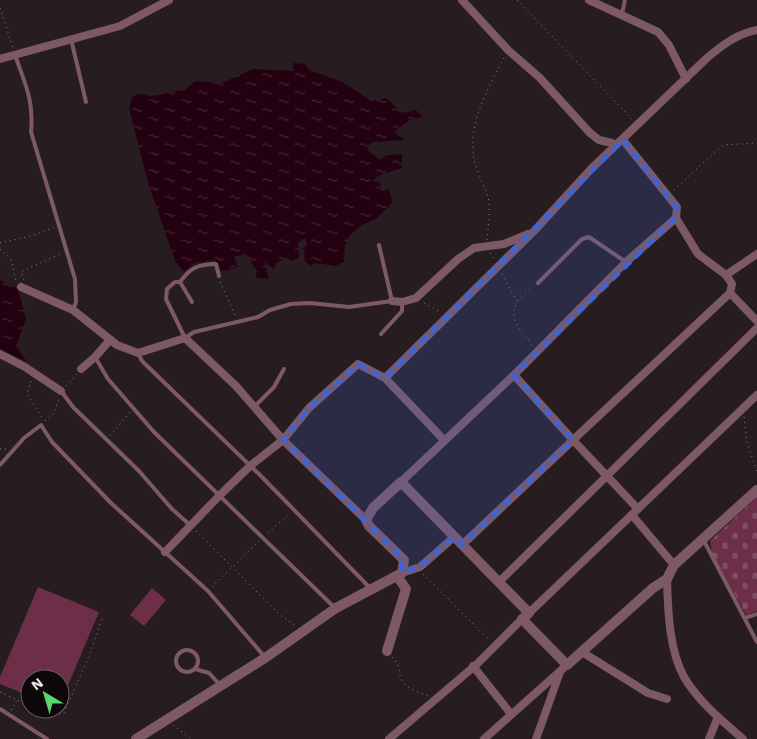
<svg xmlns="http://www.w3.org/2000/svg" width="757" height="739" font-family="'Work Sans',sans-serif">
	<defs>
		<pattern id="cemetery-stones" width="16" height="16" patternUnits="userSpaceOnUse" patternTransform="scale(1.25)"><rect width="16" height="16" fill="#6c2f47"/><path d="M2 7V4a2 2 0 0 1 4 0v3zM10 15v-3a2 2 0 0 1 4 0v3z" fill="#814d62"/></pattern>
		<pattern id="water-ripples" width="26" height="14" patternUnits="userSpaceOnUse" patternTransform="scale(1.25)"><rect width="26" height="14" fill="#240110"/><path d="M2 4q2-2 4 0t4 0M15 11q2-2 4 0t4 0" fill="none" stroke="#442633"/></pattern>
	</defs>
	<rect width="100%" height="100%" fill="#271d20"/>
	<polygon fill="url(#cemetery-stones)" points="757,497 757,611 746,615 712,553 710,541"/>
	<g fill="#6c2f47">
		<polygon points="38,587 99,612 60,704 60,679 30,679 30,696 0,684 0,677"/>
		<polygon points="152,588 166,600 144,626 130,615"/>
	</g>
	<g fill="url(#water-ripples)">
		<path d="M293,63L305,64L309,70L343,82L371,101L386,98L403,113L416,110L423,117L410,120L394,132L405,140L372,142L367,150L380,160L386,155L402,154V168L378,176L373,181L381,183L379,189H388L393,202L376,219L362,225L349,236L345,245L344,262L336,266L315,263L311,266L305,261L303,248L307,245L305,238L298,243L299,258L290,261L286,258L277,262L273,270L264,260L269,279L255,278L257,271L246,254L234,257L238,268L221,271L215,260L194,263L184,272L175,261L148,183L129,108L132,98L139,92C155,102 168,89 184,91L195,81L222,83L253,69L294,71Z"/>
		<polygon points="0,280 18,289 26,319 16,346 27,362 0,349"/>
	</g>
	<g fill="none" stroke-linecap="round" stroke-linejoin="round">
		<g stroke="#8b8285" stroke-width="1" stroke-dasharray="1 4" stroke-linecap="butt">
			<polyline points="517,0 632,119"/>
			<polyline points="0,8 13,48"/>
			<polyline points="674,190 718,149 725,145 757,143"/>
			<path d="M487,240C488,227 491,209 488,197C483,181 473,166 473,149C471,118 490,84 504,58"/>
			<polyline points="0,243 31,236 55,227"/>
			<polyline points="0,249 11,259 16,281"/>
			<polyline points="490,253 494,260"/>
			<path d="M502,274L517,302C508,320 521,330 532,345"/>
			<polyline points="24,280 21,272 62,253"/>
			<polyline points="220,282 236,317"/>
			<polyline points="518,301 533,287"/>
			<polyline points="424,303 440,312"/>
			<polyline points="31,381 27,394 43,419"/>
			<polyline points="66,386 77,374"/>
			<polyline points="744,417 747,443 757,471"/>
			<polyline points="45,421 54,413 59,398"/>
			<polyline points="110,436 130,412"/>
			<polyline points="0,449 6,449"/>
			<polyline points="196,531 280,615 296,626"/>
			<polyline points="268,533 289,514"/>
			<polyline points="423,574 489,640"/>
			<polyline points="212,587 259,541"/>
			<path d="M392,657C398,664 399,667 400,675C403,689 419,692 428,696"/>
			<polyline points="0,692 30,706"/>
			<polyline points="40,709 57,714 64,713 91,651 102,619"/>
			<polyline points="11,710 17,701"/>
			<polyline points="173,725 191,739"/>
		</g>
		<g stroke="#7d5965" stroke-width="4">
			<polyline points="622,14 625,0"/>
			<polyline points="71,39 86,102"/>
			<path d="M15,55C25,84 34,100 31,132L75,279L76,302L73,310"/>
			<path d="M219,276L216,264C198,264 190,268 180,282H175L167,289L166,299L185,338L194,332L258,317L270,310L291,304L310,303L349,307L392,301L379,245"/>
			<polyline points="180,282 192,302"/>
			<polyline points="538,283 582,239 589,237 626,262"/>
			<polyline points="381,334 402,311 402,302"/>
			<polyline points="138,353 142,361 261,476 371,589"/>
			<polyline points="95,357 108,379 154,432 334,607"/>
			<polyline points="61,391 73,407 139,471 172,509 190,525"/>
			<polyline points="254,407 274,387 284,369"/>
			<polyline points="0,465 24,438 41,425 52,442 111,503 208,591 264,656"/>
			<polyline points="704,541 757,642"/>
			<polyline points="745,618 757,614"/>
			<circle cx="187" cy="661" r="11"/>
			<polyline points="195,669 209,673 220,685"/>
			<polyline points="0,709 47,739"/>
		</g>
		<g stroke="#7d5965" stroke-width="8">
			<polyline points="462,0 508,50 540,78 590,133 599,140 612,143 614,146"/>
			<polyline points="589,0 658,32 669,45 686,79"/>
			<polyline points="0,59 120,26 169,0"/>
			<polyline points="726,275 757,254"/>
			<polyline points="21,287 73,310 117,345 138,353 185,338 236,386 283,440 366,520"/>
			<polyline points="730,293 757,321"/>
			<polyline points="392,301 402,302 416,298 458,259 474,248 504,244 528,234"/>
			<polyline points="0,354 25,367 61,391"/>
			<polyline points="81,369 95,357 110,340"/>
			<polyline points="514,375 573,440 730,293 732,284 726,275 698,254 676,218 677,207 623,140"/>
			<path d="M385,378L535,230L591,169L708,57C724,44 737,34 757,30"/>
			<polyline points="401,482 514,375 626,262 676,218"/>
			<polyline points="632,515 674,565"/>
			<polyline points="462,545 573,440 638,509"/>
			<polyline points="165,552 220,495 250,466 283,440 309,408 358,364 385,378 444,440"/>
			<polyline points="402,573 420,567 454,537"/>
			<path d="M667,579C668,610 669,650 684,677C698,701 722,721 743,739"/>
			<polyline points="499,582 757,328"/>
			<polyline points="529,613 757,395"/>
			<polyline points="582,652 648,693 667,699"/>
			<polyline points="473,666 511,714"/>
			<polyline points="389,739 477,664 522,619"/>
			<polyline points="484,739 567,665"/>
			<polyline points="536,739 560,672"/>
			<polyline points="709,739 718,717"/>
		</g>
		<g stroke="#7d5965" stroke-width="10">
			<polyline points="387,651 406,589 397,576"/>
			<polyline points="136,739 265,658 336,608 402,573 404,560 369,526 366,520 373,508 401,482 529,613 522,619 567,665 653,588 667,579 674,565 757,490"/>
		</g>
	</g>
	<path fill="#3c65da" fill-opacity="0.2" stroke="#3c65da" stroke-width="4" stroke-dasharray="10 6" stroke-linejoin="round" d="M623,140L677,207L676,218L514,375L573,440L462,545L454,537L420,567L402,573L401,557L283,440L309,408L358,364L385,378Z"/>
	<g transform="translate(45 694) rotate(322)"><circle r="24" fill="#0d080a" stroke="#676063"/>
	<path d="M0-4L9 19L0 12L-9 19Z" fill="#5ad56e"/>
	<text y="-8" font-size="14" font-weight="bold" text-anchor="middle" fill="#ede5e8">N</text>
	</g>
</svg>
